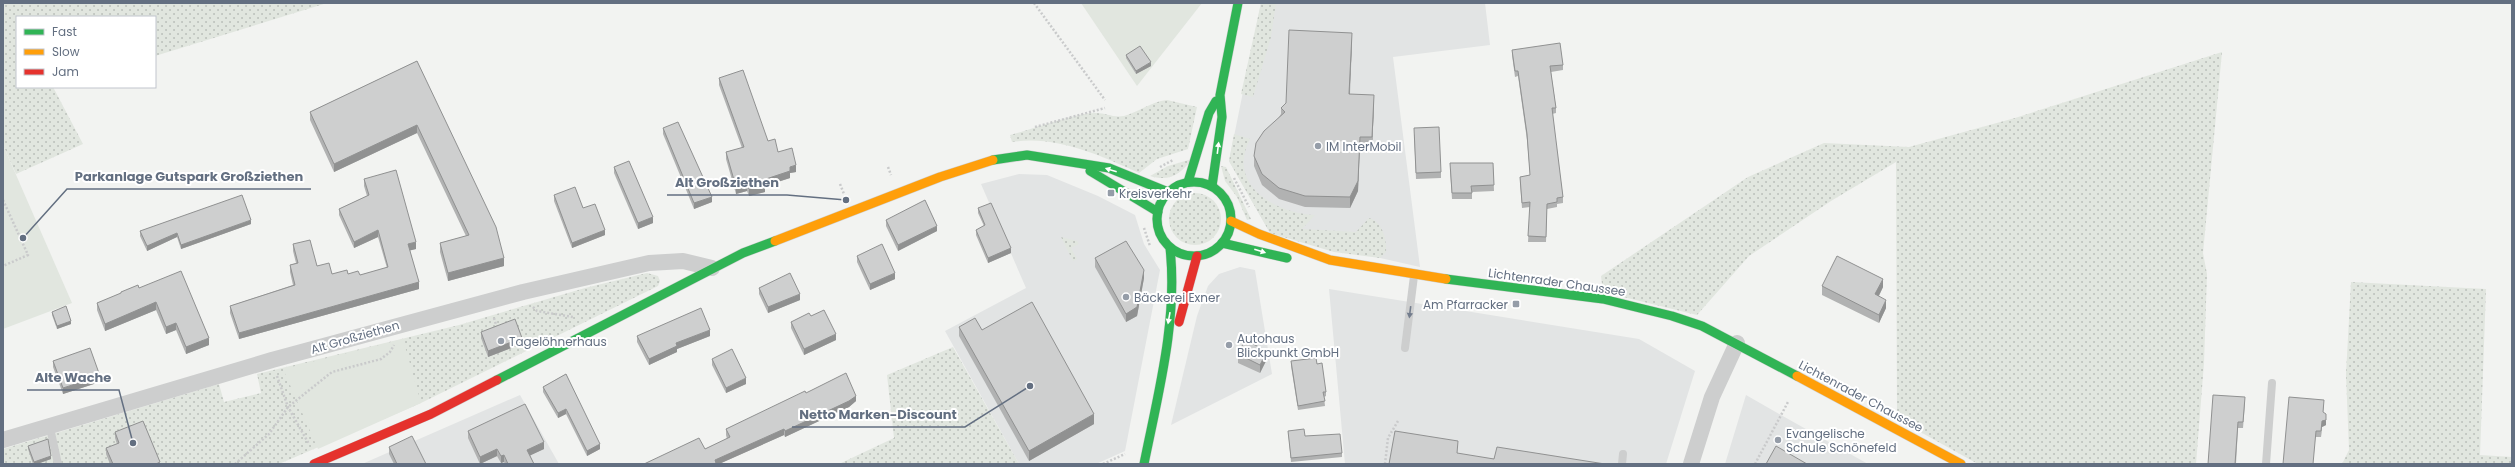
<svg xmlns="http://www.w3.org/2000/svg" width="2515" height="467" font-family="Poppins,sans-serif">
	<defs>
		<pattern id="grass-dots" width="8" height="8" patternUnits="userSpaceOnUse"><rect width="8" height="8" fill="#e1e6df"/><path d="M2 2h.1M6 6h.1" fill="none" stroke="#babfba" stroke-width="1.8" stroke-linecap="round"/></pattern>
	</defs>
	<rect width="100%" height="100%" fill="#f2f3f1"/>
	<g fill="#e2e4e4">
		<polygon points="1261,3 1485,3 1490,45 1393,57 1420,267 1270,233 1229,161"/>
		<polygon points="1019,174 1047,175 1098,196 1135,215 1144,244 1160,270 1125,451 1096,464 1019,464 945,331 1026,288 981,184"/>
		<polygon points="1240,267 1255,270 1272,374 1171,425 1197,316 1208,286 1219,274"/>
		<polygon points="1329,289 1639,339 1695,371 1666,464 1345,464"/>
		<polygon points="520,395 559,464 362,464"/>
		<polygon points="1746,395 1781,415 1868,464 1725,464"/>
	</g>
	<g fill="url(#grass-dots)">
		<polygon points="3,3 327,3 155,56 155,17 17,17 17,87 53,87 83,144 16,174 3,145"/>
		<polygon points="1261,3 1276,3 1271,37 1253,97 1241,94"/>
		<polygon points="2222,52 2203,253 2207,274 2204,363 2196,464 1978,464 1897,419 1896,162 1831,201 1749,256 1697,315 1603,292 1601,276 1748,177 1824,143 1909,147 2015,118"/>
		<path d="M1167,100L1197,107L1188,149L1157,159L1139,173C1099,155 1056,135 1012,142L1010,135C1030,130 1078,112 1096,113C1106,113 1113,118 1124,116C1139,112 1150,102 1167,100Z"/>
		<path d="M1234,134L1250,139C1226,185 1275,213 1315,215L1302,229L1356,232L1369,218C1382,222 1387,238 1386,252L1380,258L1334,252L1270,233L1229,161Z"/>
		<path d="M1192,159C1181,174 1170,182 1150,176L1168,166Z"/>
		<polygon points="1221,166 1226,167 1251,219 1247,220 1237,197 1225,181"/>
		<circle cx="1195" cy="219" r="26"/>
		<polygon points="1061,237 1077,241 1079,244 1071,248 1077,259 1073,261"/>
		<polygon points="647,273 658,276 660,281 658,286 421,403 279,464 3,464 3,449 219,384 224,402 261,393 257,374 459,325 585,288"/>
		<polygon points="2351,282 2486,289 2480,455 2512,457 2512,464 2342,464 2349,450 2346,374"/>
		<polygon points="953,347 1019,464 839,464 894,438 887,375"/>
	</g>
	<g fill="#e1e6df">
		<polygon points="1081,3 1202,3 1137,86"/>
		<polygon points="3,145 72,303 3,329"/>
		<polygon points="403,339 421,403 318,449 283,369"/>
	</g>
	<g fill="none" stroke-linecap="round" stroke-linejoin="round">
		<defs>
			<g id="fast">
				<polyline points="993,160 1027,155 1109,168 1168,192"/>
				<polyline points="1090,171 1158,212"/>
				<circle cx="1194" cy="219" r="37"/>
				<polyline points="1188,182 1209,113 1216,101"/>
				<polyline points="1212,186 1222,117 1220,95 1238,3"/>
				<polyline points="1222,243 1287,258"/>
				<polyline points="1446,279 1603,299 1672,316 1702,326 1797,376"/>
				<polyline points="497,380 743,253 775,241"/>
				<path d="M1144,464C1158,394 1178,320 1170,248"/>
			</g>
			<g id="slow">
				<polyline points="1231,221 1259,234 1330,260 1446,279"/>
				<polyline points="775,241 940,177 993,160"/>
				<polyline points="1797,376 1961,464"/>
			</g>
			<g id="jam">
				<polyline points="1179,322 1197,256"/>
				<polyline points="314,464 431,414 497,380"/>
			</g>
		</defs>
		<use href="#fast" stroke="#cfd0d0" stroke-width="10"/>
		<use href="#slow" stroke="#cfd0d0" stroke-width="10"/>
		<use href="#jam" stroke="#cfd0d0" stroke-width="10"/>
		<g stroke="#c9cacb" stroke-width="2.5" stroke-dasharray="2 2" stroke-linecap="butt">
			<polyline points="1034,3 1105,100"/>
			<polyline points="1035,127 1105,108"/>
			<polyline points="888,167 891,175"/>
			<polyline points="1160,167 1173,160"/>
			<polyline points="1234,178 1249,207"/>
			<polyline points="840,184 844,194"/>
			<polyline points="3,200 28,255 3,266"/>
			<polyline points="1144,228 1150,246"/>
			<polyline points="533,307 537,311 573,317"/>
			<polyline points="494,318 497,328"/>
			<polyline points="277,376 288,407 309,444"/>
			<polyline points="235,464 269,434 288,407 332,372 381,359 390,352 394,345"/>
			<polyline points="1103,464 1125,454"/>
			<polyline points="1385,464 1388,438 1398,421"/>
			<polyline points="1755,464 1788,402"/>
		</g>
		<g stroke="#cdcece" stroke-width="8">
			<polyline points="1405,348 1414,276"/>
			<polyline points="50,428 58,464"/>
			<polyline points="1622,464 1623,454"/>
			<polyline points="2266,464 2272,383"/>
		</g>
		<g stroke="#cdcece" stroke-width="16">
			<polyline points="3,440 272,360 523,292 649,263 683,261 712,268"/>
			<polyline points="1691,464 1712,397 1737,343"/>
		</g>
		<use href="#fast" stroke="#30b455" stroke-width="9"/>
		<use href="#slow" stroke="#ff9f0a" stroke-width="9"/>
		<use href="#jam" stroke="#e5322d" stroke-width="9"/>
	</g>
	<g fill="#b1b2b2">
		<polygon points="1352,43 1350,94 1374,106 1372,148 1360,147 1358,191 1350,208 1305,207 1279,199 1262,185 1254,166 1254,156 1281,114 1281,108"/>
		<polygon points="1512,50 1563,65 1563,70 1551,72 1556,108 1556,113 1552,114 1563,197 1563,203 1557,204 1557,207 1547,209 1546,242 1528,242 1530,207 1522,208 1520,182 1520,177 1530,175 1527,140 1518,76 1515,77 1512,55"/>
		<polygon points="1126,55 1151,66 1136,74 1126,58"/>
		<polygon points="417,61 504,266 448,281 440,252 440,243 466,236 417,133 334,172 310,120 310,112"/>
		<polygon points="719,78 768,141 796,172 790,173 790,178 765,186 765,192 749,196 747,191 736,194 726,159 726,152 742,148 719,85"/>
		<polygon points="663,128 712,202 694,209 663,134"/>
		<polygon points="1414,134 1441,172 1441,178 1416,179"/>
		<polygon points="1493,163 1494,191 1472,192 1472,199 1452,199 1450,169"/>
		<polygon points="614,167 653,223 638,229 614,173"/>
		<polygon points="364,179 416,249 410,250 419,289 239,339 230,313 230,306 293,285 290,272 290,265 296,263 293,251 293,244 317,266 332,274 348,274 360,275 387,268 378,237 354,248 339,215 339,209 367,196 364,186"/>
		<polygon points="554,195 605,235 572,248 554,201"/>
		<polygon points="978,208 1011,253 988,263 976,235 976,230 984,226 978,213"/>
		<polygon points="886,220 937,231 898,251 886,226"/>
		<polygon points="251,224 181,249 177,237 147,251 140,236 140,231"/>
		<polygon points="857,256 895,279 870,290 857,262"/>
		<polygon points="1095,258 1144,278 1137,316 1126,322 1095,267"/>
		<polygon points="1822,286 1883,287 1879,296 1886,308 1879,323 1822,295"/>
		<polygon points="139,288 209,345 186,354 176,330 166,334 156,310 105,331 97,310 97,303 121,294 121,292"/>
		<polygon points="759,288 800,300 768,313 759,294"/>
		<polygon points="52,312 71,324 57,329 52,315"/>
		<polygon points="811,316 836,340 804,355 791,328 791,322"/>
		<polygon points="959,327 982,330 1094,424 1029,461 959,336"/>
		<polygon points="481,332 522,344 488,357 481,338"/>
		<polygon points="637,336 710,336 677,349 677,352 649,365 637,342"/>
		<polygon points="1238,354 1267,359 1260,373 1238,363"/>
		<polygon points="712,359 746,384 726,393 712,365"/>
		<polygon points="53,361 100,382 63,394 53,367"/>
		<polygon points="1291,361 1317,364 1326,392 1326,396 1324,397 1325,406 1298,410 1291,366"/>
		<polygon points="566,374 600,449 587,456 566,414 558,418 543,392 543,387"/>
		<polygon points="806,393 856,401 849,407 785,437 784,435 719,464 644,464 705,449 727,439 726,435 726,429"/>
		<polygon points="2245,403 2243,428 2238,428 2236,464 2208,464"/>
		<polygon points="2324,406 2323,412 2326,425 2322,427 2321,437 2316,437 2283,464"/>
		<polygon points="468,431 544,449 530,455 534,464 505,464 504,462 501,463 497,456 480,464 468,438"/>
		<polygon points="1288,431 1305,436 1342,453 1342,457 1291,462"/>
		<polygon points="115,432 160,464 110,464 106,454 106,448 117,444 115,438"/>
		<polygon points="28,446 51,459 37,464 33,464 28,449"/>
		<polygon points="389,447 426,464 394,464 389,454"/>
	</g>
	<g fill="#909191">
		<polygon points="1352,33 1352,43 1349,104 1349,94"/>
		<polygon points="1151,62 1151,66 1136,74 1136,71"/>
		<polygon points="1374,95 1374,106 1372,148 1372,137"/>
		<polygon points="417,125 417,133 334,172 334,164"/>
		<polygon points="1360,137 1358,191 1350,208 1350,197"/>
		<polygon points="796,165 796,172 790,173 790,178 765,186 765,192 749,196 749,189 763,180 790,167"/>
		<polygon points="747,184 747,191 736,194 736,187"/>
		<polygon points="712,197 712,202 694,209 694,203"/>
		<polygon points="653,217 653,223 638,229 638,223"/>
		<polygon points="251,220 251,224 181,249 181,245"/>
		<polygon points="937,226 937,231 898,251 898,245"/>
		<polygon points="378,230 378,237 354,248 354,242"/>
		<polygon points="605,230 605,235 572,248 572,243"/>
		<polygon points="177,233 177,237 147,251 147,246"/>
		<polygon points="416,242 416,249 408,251 408,244"/>
		<polygon points="1011,248 1011,253 988,263 988,258"/>
		<polygon points="504,258 504,266 448,281 448,273"/>
		<polygon points="1144,270 1144,278 1137,316 1126,322 1126,314"/>
		<polygon points="895,273 895,279 870,290 870,284"/>
		<polygon points="1883,279 1883,287 1875,303 1875,294"/>
		<polygon points="419,282 419,289 239,339 239,333"/>
		<polygon points="800,294 800,300 768,313 768,307"/>
		<polygon points="1886,300 1886,308 1879,323 1879,315"/>
		<polygon points="156,302 156,310 105,331 105,324"/>
		<polygon points="71,321 71,324 57,329 57,326"/>
		<polygon points="176,323 176,330 166,334 166,327"/>
		<polygon points="710,330 710,336 677,349 677,352 649,365 649,359 676,343"/>
		<polygon points="836,334 836,340 804,355 804,349"/>
		<polygon points="209,338 209,345 186,354 186,347"/>
		<polygon points="522,338 522,344 488,357 488,351"/>
		<polygon points="1267,351 1267,359 1260,373 1260,365"/>
		<polygon points="100,376 100,382 63,394 63,388"/>
		<polygon points="746,378 746,384 726,393 726,388"/>
		<polygon points="856,396 856,401 849,407 785,437 785,431"/>
		<polygon points="566,409 566,414 558,418 558,413"/>
		<polygon points="1094,414 1094,424 1029,461 1029,451"/>
		<polygon points="2326,420 2326,425 2322,427 2321,437 2322,421"/>
		<polygon points="784,429 784,435 719,464 714,464 715,460"/>
		<polygon points="544,442 544,449 527,457 527,450"/>
		<polygon points="600,444 600,449 587,456 587,451"/>
		<polygon points="497,449 497,456 480,464 480,457"/>
		<polygon points="504,455 504,462 501,463 501,456"/>
		<polygon points="51,456 51,459 37,464 34,464 34,462"/>
	</g>
	<g fill="#cecfcf" stroke="#909191">
		<polygon points="1289,30 1352,33 1349,94 1374,95 1372,137 1360,137 1358,181 1350,197 1305,196 1279,188 1262,174 1254,156 1256,143 1264,131 1285,112 1281,108 1286,103"/>
		<polygon points="1560,43 1563,65 1550,66 1556,108 1552,108 1563,197 1557,198 1557,202 1547,204 1546,237 1528,236 1530,202 1522,203 1520,177 1530,175 1527,134 1518,71 1515,71 1512,50"/>
		<polygon points="1140,46 1151,62 1136,71 1126,55"/>
		<polygon points="417,61 496,227 504,258 448,273 440,243 469,235 417,125 334,164 310,112"/>
		<polygon points="743,70 768,141 775,139 778,152 792,148 796,165 790,167 790,171 763,180 765,185 749,189 747,184 736,187 726,152 744,147 719,78"/>
		<polygon points="678,122 712,197 694,203 663,128"/>
		<polygon points="1439,127 1441,172 1416,173 1414,128"/>
		<polygon points="629,161 653,217 638,223 614,167"/>
		<polygon points="1450,163 1493,163 1494,185 1471,186 1472,193 1452,193"/>
		<polygon points="396,170 416,242 408,244 419,282 239,333 230,306 295,285 290,265 298,263 293,244 310,240 317,266 329,263 332,274 347,270 348,274 358,271 360,275 388,267 378,230 354,242 339,209 369,195 364,179"/>
		<polygon points="575,187 583,208 595,204 605,230 572,243 554,195"/>
		<polygon points="242,195 251,220 181,245 177,233 147,246 140,231"/>
		<polygon points="925,200 937,226 898,245 886,220"/>
		<polygon points="991,203 1011,248 988,258 976,230 985,225 978,208"/>
		<polygon points="1126,241 1144,270 1137,307 1126,314 1095,258"/>
		<polygon points="882,244 895,273 870,284 857,256"/>
		<polygon points="1837,256 1883,279 1875,294 1886,300 1879,315 1822,286"/>
		<polygon points="181,271 209,338 186,347 176,323 166,327 156,302 105,324 97,303 121,293 121,292 138,285 139,288"/>
		<polygon points="790,273 800,294 768,307 759,288"/>
		<polygon points="1032,302 1094,414 1029,451 959,327 975,318 982,330"/>
		<polygon points="66,306 71,321 57,326 52,312"/>
		<polygon points="701,308 710,330 676,343 677,346 649,359 637,336"/>
		<polygon points="824,310 836,334 804,349 791,322 809,313 811,316"/>
		<polygon points="515,319 522,338 488,351 481,332"/>
		<polygon points="1245,340 1267,351 1260,365 1238,354"/>
		<polygon points="90,348 100,376 63,388 53,361"/>
		<polygon points="732,349 746,378 726,388 712,359"/>
		<polygon points="1316,358 1317,364 1322,363 1326,392 1323,392 1325,401 1298,406 1291,361"/>
		<polygon points="846,373 856,396 849,401 785,431 784,429 715,460 716,463 714,464 644,464 699,438 705,449 730,437 726,429 805,391 806,393"/>
		<polygon points="566,374 600,444 587,451 566,409 558,413 543,387"/>
		<polygon points="2213,395 2245,397 2243,422 2238,422 2235,464 2208,464"/>
		<polygon points="2289,397 2324,400 2323,412 2326,414 2326,420 2322,421 2321,431 2316,431 2313,464 2283,464"/>
		<polygon points="525,404 544,442 527,450 534,464 508,464 504,455 501,456 497,449 480,457 468,431"/>
		<polygon points="143,421 160,462 156,464 113,464 106,448 119,443 115,432"/>
		<polygon points="1304,429 1305,436 1340,434 1342,453 1291,458 1288,431"/>
		<polygon points="1395,431 1458,441 1457,453 1494,459 1497,447 1605,464 1389,464"/>
		<polygon points="412,436 426,464 397,464 389,447"/>
		<polygon points="48,439 51,456 34,462 28,446"/>
		<polygon points="1776,446 1807,464 1766,464"/>
	</g>
	<defs><path id="oneway-solid" d="M-6-.8H1V-3.2L6.5 0L1 3.2V.8H-6Z"/></defs>
	<g fill="#fff">
		<use href="#oneway-solid" transform="translate(1218 148) rotate(-83)"/>
		<use href="#oneway-solid" transform="translate(1111 170) rotate(-162)"/>
		<use href="#oneway-solid" transform="translate(1260 251) rotate(18)"/>
		<use href="#oneway-solid" transform="translate(1169 318) rotate(100)"/>
	</g>
	<use fill="#737d8d" href="#oneway-solid" transform="translate(1410 312) rotate(97)"/>
	<g fill="#959da8" stroke="#fff" stroke-width="1.5">
		<circle cx="1318" cy="146" r="4"/>
		<rect x="1107" y="189" width="8" height="8" rx="2"/>
		<circle cx="1126" cy="297" r="4"/>
		<rect x="1512" y="300" width="8" height="8" rx="2"/>
		<circle cx="501" cy="341" r="4"/>
		<circle cx="1229" cy="345" r="4"/>
		<circle cx="1778" cy="440" r="4"/>
	</g>
	<g text-anchor="middle" dominant-baseline="central" stroke-width="4" stroke-linejoin="round" paint-order="stroke">
		<g font-size="12" fill="#636f81" stroke="#fff" text-anchor="start">
			<text x="1326" y="146">IM InterMobil</text>
			<text x="1119" y="193">Kreisverkehr</text>
			<text x="1134" y="297">Bäckerei Exner</text>
			<text x="1508" y="304" text-anchor="end">Am Pfarracker</text>
			<text x="1237" y="338">Autohaus<tspan x="1237" dy="14">Blickpunkt GmbH</tspan></text>
			<text x="509" y="341">Tagelöhnerhaus</text>
			<text x="1786" y="433">Evangelische<tspan x="1786" dy="14">Schule Schönefeld</tspan></text>
		</g>
		<g font-size="12" fill="#636f81" stroke="#fff">
			<text transform="translate(1557 282) rotate(8)">Lichtenrader Chaussee</text>
			<text transform="translate(355 337) rotate(-16)">Alt Großziethen</text>
			<text transform="translate(1861 396) rotate(28)">Lichtenrader Chaussee</text>
		</g>
	</g>
	<path fill="none" stroke="#636f81" stroke-width="1.5" d="M23 238L67 189H311M846 200L787 195H667M133 443L119 390H27M1030 386L965 427H792"/>
	<g fill="#636f81" stroke="#fff" stroke-width="1.5">
		<circle cx="23" cy="238" r="4"/>
		<circle cx="846" cy="200" r="4"/>
		<circle cx="133" cy="443" r="4"/>
		<circle cx="1030" cy="386" r="4"/>
	</g>
	<g font-size="13" text-anchor="middle" font-weight="bold" fill="#636f81" stroke="#fff" stroke-width="4" stroke-linejoin="round" paint-order="stroke">
		<text x="189" y="181">Parkanlage Gutspark Großziethen</text>
		<text x="727" y="187">Alt Großziethen</text>
		<text x="73" y="382">Alte Wache</text>
		<text x="878" y="419">Netto Marken-Discount</text>
	</g>
	<rect width="2515" height="467" fill="none" stroke="#636f81" stroke-width="8"/>
	<rect x="16" y="16" width="140" height="72" fill="#ffffff" stroke="#c1c5cd"/>
	<rect x="24" y="29" width="20" height="6" fill="#30b455" stroke="#c1c5cd"/>
	<text x="52" y="36" font-size="12" fill="#636f81">Fast</text>
	<rect x="24" y="49" width="20" height="6" fill="#ff9f0a" stroke="#c1c5cd"/>
	<text x="52" y="56" font-size="12" fill="#636f81">Slow</text>
	<rect x="24" y="69" width="20" height="6" fill="#e5322d" stroke="#c1c5cd"/>
	<text x="52" y="76" font-size="12" fill="#636f81">Jam</text>
</svg>
